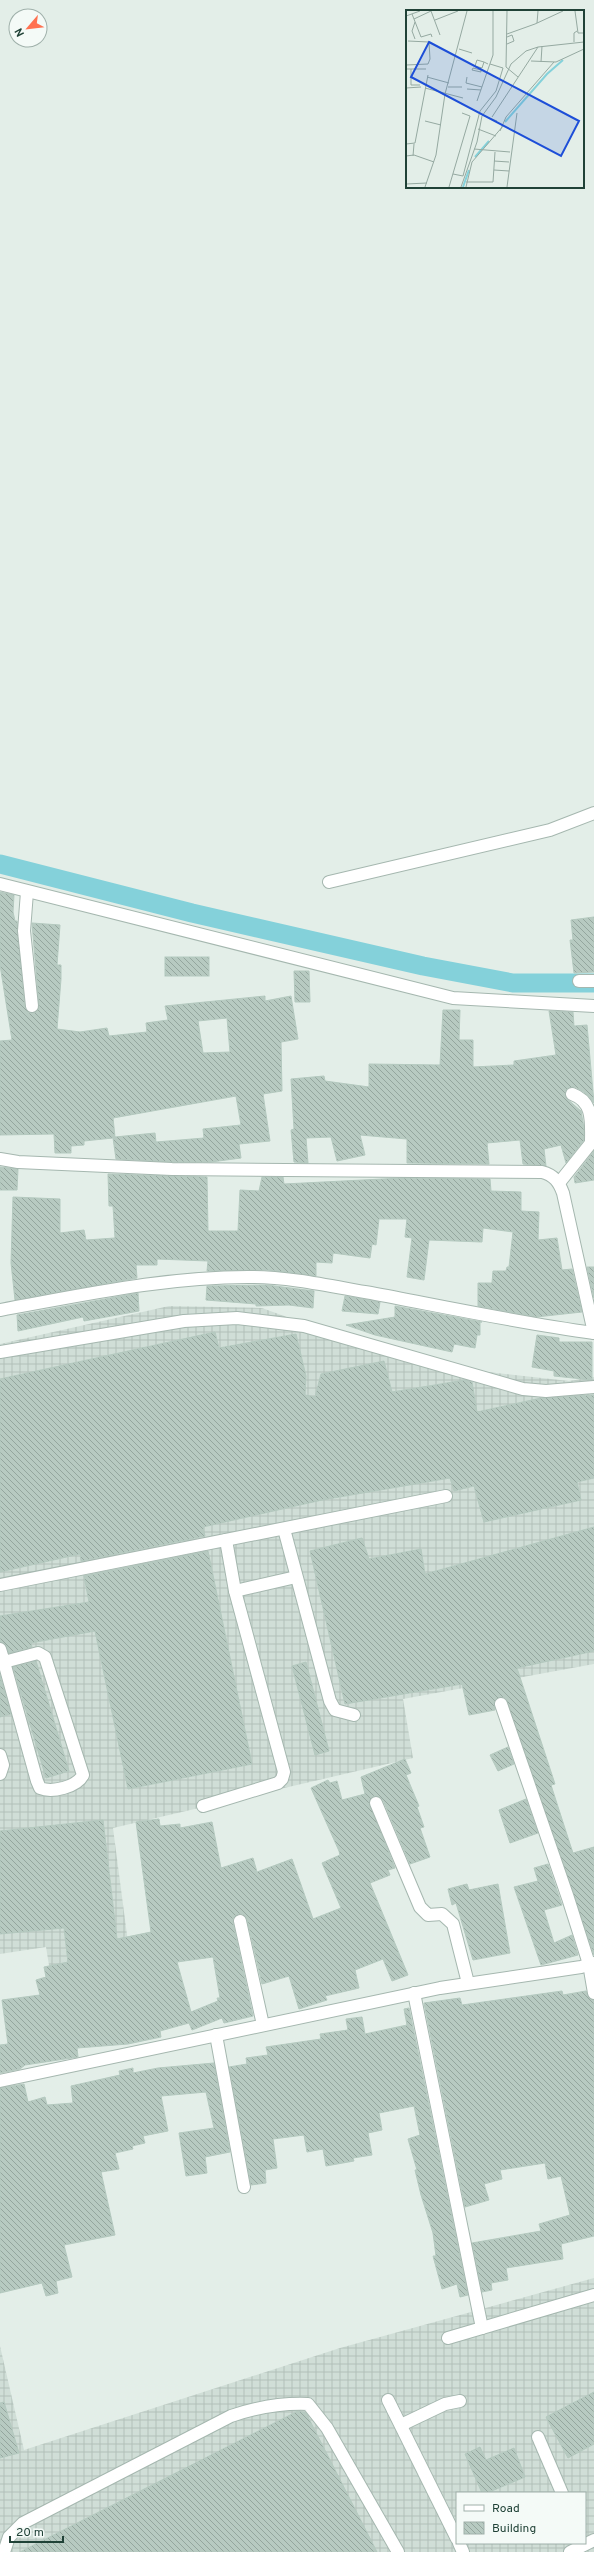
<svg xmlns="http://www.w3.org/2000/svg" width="594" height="2552" font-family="Overpass,sans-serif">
	<defs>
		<pattern id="industrial-grid" width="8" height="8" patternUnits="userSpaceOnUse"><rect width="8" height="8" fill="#d0ded7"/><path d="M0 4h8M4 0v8" fill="none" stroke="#b2c0b9"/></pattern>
		<pattern id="building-back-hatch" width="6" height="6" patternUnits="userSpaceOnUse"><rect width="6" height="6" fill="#b7cac1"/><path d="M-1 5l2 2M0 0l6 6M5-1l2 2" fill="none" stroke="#94a69e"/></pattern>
	</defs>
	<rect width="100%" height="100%" fill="#e3eee8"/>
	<g fill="url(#industrial-grid)" fill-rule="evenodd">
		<polygon points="169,1306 262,1308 416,1364 569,1381 594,1377 594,1664 403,1699 413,1758 113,1828 135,1996 56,2008 46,1947 0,1954 0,1344"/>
		<path d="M594,2278V2552H0V2346L24,2450L340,2348ZM457,2493H585V2543H457Z"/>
	</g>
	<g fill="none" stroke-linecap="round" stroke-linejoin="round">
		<polyline stroke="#84d1da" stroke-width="19" points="0,864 192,913 423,966 513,983 594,983"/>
	</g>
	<g fill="url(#building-back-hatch)" stroke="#b4c9bf" fill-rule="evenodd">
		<path d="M0,892L14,895L13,912L15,921H17L25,1007L29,1013L36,1012L39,1006L32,923L60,925L57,965H61V979L57,1029L80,1032L107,1028L109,1036L147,1032L146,1023L168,1020L165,1006L265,996V1001L291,996L298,1039L281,1042L282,1091L263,1094L270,1141L239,1144L241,1158L211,1162H172L116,1159L113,1138L84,1141V1145L71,1146V1153H55L54,1134L0,1135V1041L12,1040L0,965ZM227,1018L230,1052L203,1053L198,1021ZM236,1096L241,1125L203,1129L204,1138L156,1142L155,1133L115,1137L113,1118Z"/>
		<polygon points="594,917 594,972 574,973 570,940 573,940 571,920"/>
		<rect x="165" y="957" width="44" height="19"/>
		<polygon points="294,971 309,971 310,1002 295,1002"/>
		<polygon points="443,1010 460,1010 459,1040 473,1040 473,1067 514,1065 514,1061 556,1055 549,1011 573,1012 574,1026 587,1025 594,1103 584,1092 575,1087 568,1088 565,1091 566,1098 581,1111 584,1128 584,1140 566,1163 561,1145 544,1149 546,1166 523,1164 520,1140 487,1143 489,1164 407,1163 407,1139 360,1135 365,1155 337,1161 331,1137 306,1138 308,1163 294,1162 291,1130 294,1129 291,1079 324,1076 325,1081 369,1087 369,1064 440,1065"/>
		<polygon points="594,1151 594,1180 575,1183 574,1177"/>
		<polygon points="0,1167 18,1169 17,1190 0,1190"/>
		<polygon points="108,1174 207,1177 208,1231 238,1231 240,1190 259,1191 262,1177 283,1177 284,1184 402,1178 490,1179 491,1191 521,1192 521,1211 539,1212 538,1240 557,1238 562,1270 572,1269 582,1312 536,1317 478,1306 478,1283 492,1283 493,1271 506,1271 507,1267 509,1267 513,1232 483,1228 482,1242 429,1240 424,1280 407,1277 412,1238 405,1237 407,1219 379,1219 376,1245 372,1244 370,1258 333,1253 332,1263 316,1262 316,1276 268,1270 207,1271 208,1261 157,1259 157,1265 136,1265 137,1278 15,1300 11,1263 13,1197 60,1199 60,1233 84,1230 86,1240 115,1238 113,1206 109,1206"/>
		<polygon points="587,1267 594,1267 594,1298"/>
		<polygon points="267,1285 314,1291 313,1308 289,1305 256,1306 256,1304 206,1300 207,1286"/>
		<polygon points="138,1293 139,1311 84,1321 83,1317 18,1331 17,1315"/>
		<polygon points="345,1296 380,1302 378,1314 342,1311"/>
		<polygon points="395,1306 482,1322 480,1322 480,1335 477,1335 475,1348 454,1344 452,1352 375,1335 346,1325 395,1317"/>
		<polygon points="215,1332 219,1348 296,1334 306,1376 305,1395 315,1397 321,1374 384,1361 392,1392 465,1380 472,1382 477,1412 541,1398 594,1395 594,1478 577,1482 581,1500 484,1522 474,1486 454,1491 450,1478 322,1500 203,1527 205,1536 81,1561 80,1554 0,1572 0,1379"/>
		<polygon points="537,1335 559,1338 559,1342 592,1342 592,1380 554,1376 554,1371 532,1367"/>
		<polygon points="594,1527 594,1651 517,1668 555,1784 551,1785 570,1844 573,1853 594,1847 594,1955 506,1699 502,1697 496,1699 494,1703 495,1710 469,1715 462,1684 345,1704 310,1551 362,1538 369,1559 421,1549 425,1574"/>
		<polygon points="208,1551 252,1764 128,1789 95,1631 31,1643 32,1647 9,1653 5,1644 0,1642 0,1616 89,1602 84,1576"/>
		<polygon points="36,1661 69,1771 46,1778 13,1667"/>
		<polygon points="306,1662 329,1751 315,1755 292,1666"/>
		<polygon points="0,1676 11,1714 0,1717"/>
		<polygon points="508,1747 514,1764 498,1771 490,1755"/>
		<path d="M405,1759L411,1773L406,1775L419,1806L417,1807L424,1827L420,1828L430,1857L410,1864L383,1800L373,1796L369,1802L395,1868L388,1870L390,1875L370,1883L408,1975L392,1981L383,1959L355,1970L359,1988L325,1996L327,2000L299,2009L289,1976L262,1984L247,1919L243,1914H238L233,1918V1923L253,2016L224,2023L222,2018L192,2030L189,2023L160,2031L161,2037L128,2044L77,2048L78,2057L25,2065L20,2069L0,2073V2045L8,2044L2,2000L40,1995L36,1980L46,1977L44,1967L68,1962L64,1928L0,1934V1831L103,1820L117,1939L151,1932L136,1822L159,1819L160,1826L180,1824V1828L212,1822L221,1868L253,1858L257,1872L292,1859L313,1919L341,1908L322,1863L340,1855L339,1851L311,1788L328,1780L330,1783L337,1781L342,1800L365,1794L361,1777ZM213,1957L220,1998H217L218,2001L191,2012L177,1962Z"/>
		<polygon points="526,1799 538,1833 510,1843 499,1810"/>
		<polygon points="548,1864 562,1905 544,1910 554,1943 572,1935 578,1955 541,1965 514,1887 538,1881 534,1868"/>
		<polygon points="467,1884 469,1890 498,1884 510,1953 473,1960 456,1903 452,1905 448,1889"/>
		<polygon points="562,1991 563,1995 586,1991 589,1998 594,2000 594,2236 561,2244 563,2259 506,2268 508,2280 491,2283 492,2290 482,2292 472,2243 541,2231 539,2224 570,2215 561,2176 548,2179 545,2163 500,2170 502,2179 484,2184 489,2200 465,2207 424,2003 460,1998 462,2005"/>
		<polygon points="409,2008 468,2295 460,2297 457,2284 442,2289 433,2256 436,2256 433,2233 421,2195 415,2170 417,2170 408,2139 420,2135 414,2106 379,2113 382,2130 368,2133 372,2155 353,2158 354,2161 326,2166 323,2149 307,2152 304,2135 273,2139 277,2168 265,2170 266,2183 251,2185 229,2067 247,2064 246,2058 268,2055 266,2047 321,2039 320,2034 348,2030 346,2019 362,2017 365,2034 407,2025 404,2009"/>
		<polygon points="214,2063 230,2152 205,2157 207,2173 186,2176 179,2133 214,2128 206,2092 161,2096 168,2131 143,2136 145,2143 132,2146 133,2149 115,2153 119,2169 101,2172 115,2235 64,2245 72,2277 56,2281 58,2293 46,2296 42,2283 0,2293 0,2088 24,2084 28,2102 45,2097 47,2105 73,2103 71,2086 120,2075 119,2071 133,2068 133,2073 158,2068"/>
		<polygon points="594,2392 594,2444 568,2458 546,2417"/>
		<polygon points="4,2402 19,2453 0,2458 0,2403"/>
		<polygon points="298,2411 306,2413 377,2552 20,2552"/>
		<polygon points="480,2447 486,2460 514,2448 525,2477 487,2493 482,2493 465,2454"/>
	</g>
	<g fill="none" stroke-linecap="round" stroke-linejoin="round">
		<defs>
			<g id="minor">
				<polyline points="329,882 550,830 594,813"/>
				<polyline points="0,884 453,998 594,1006"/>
				<polyline points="27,892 24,931 32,1006"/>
				<polyline points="579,981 594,981"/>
				<path d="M0,1159L18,1162L172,1169L542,1172C554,1175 559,1182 563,1193L594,1333"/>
				<path d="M559,1183L591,1143C591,1122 594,1102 572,1094"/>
				<path d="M0,1310C83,1295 169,1276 254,1277C290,1277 335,1287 371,1293C445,1307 519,1323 594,1333"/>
				<polyline points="0,1352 184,1321 237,1318 304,1326 523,1389 546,1391 594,1387"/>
				<polyline points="284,1529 330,1701 335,1710 354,1715"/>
				<polyline points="0,1585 446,1496"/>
				<polyline points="235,1591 296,1577"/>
				<path d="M0,1649L4,1662L37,1781L40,1788C52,1793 77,1787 83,1775L45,1657L38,1653L4,1662"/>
				<polyline points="501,1704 568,1898 589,1964 594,1993"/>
				<polyline points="0,1755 3,1765 0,1774"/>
				<polyline points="376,1803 420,1907 428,1915 442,1914 453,1924 468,1983"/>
				<polyline points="203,1806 278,1783 282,1779 284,1772 235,1591 226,1540"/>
				<polyline points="240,1921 263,2025"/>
				<polyline points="414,1993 482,2328"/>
				<polyline points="216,2035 244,2187"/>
				<polyline points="0,2081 440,1988 581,1967 594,1963"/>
				<polyline points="448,2338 594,2295"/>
				<polyline points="388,2400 457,2539"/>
				<polyline points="401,2425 445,2404 460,2401"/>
				<polyline points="538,2437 562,2493"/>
				<polyline points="459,2543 463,2552"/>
				<path d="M4,2552L9,2537L23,2523L231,2416C257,2407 280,2403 308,2404L327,2428L398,2552"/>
				<polyline points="570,2552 594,2540"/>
			</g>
		</defs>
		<use href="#minor" stroke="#a5b7af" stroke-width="14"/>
		<use href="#minor" stroke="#fff" stroke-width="12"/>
	</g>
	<g transform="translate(406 10)">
		<rect width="178" height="178" fill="#e3eee8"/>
		<path fill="none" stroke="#84d1da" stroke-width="2" d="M99,112L141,64L157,50M69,147L83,131M57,177L63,160"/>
		<path fill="none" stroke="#95a9a1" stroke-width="1" d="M25,1L34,25M101,1L100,57L112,67M169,1L172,23H178M6,4L15,27L25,24L26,27M0,6L14,1M8,9L25,1M29,10L52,1M131,13L132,1M101,24L129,14L157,1M9,29L6,21L9,12M168,32V23L171,21M101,34L108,31L106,25L101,27M53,39L66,43M125,51L150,52L178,39M78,52L76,58L69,56L71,50L78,52L82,54M135,52L136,36M0,55L22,54L24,49L23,32L2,31M0,59H20M5,59V75H14M75,60V62L66,60L67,58L75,60H76M21,67L43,73M61,67L60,73L76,77M42,77H56M0,78L15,77M19,78L57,88M61,79L75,80M71,91L87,45V1M76,105L91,111M86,107L132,37M19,111L35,115M72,119L90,126M94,121L100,107L148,52M0,134L9,133L22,65M68,139L104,142M0,146L8,145L28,152M7,146L8,134M88,151L103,152M88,160L103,161M47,164L57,166L74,101L90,81L97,58L84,54M60,172H87L89,142M0,174L21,173M19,177L30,145L39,84L61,1M43,177L64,106L56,103M55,177L71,132L76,106L90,87L105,54L120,41L132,37L178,32M60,177L66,152L98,115M101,177L111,103"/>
		<path fill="#1d4ed8" fill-opacity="0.15" stroke="#1d4ed8" stroke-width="2" d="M23,32L173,111L155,146L5,67Z"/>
		<rect width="178" height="178" fill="none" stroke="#204237" stroke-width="2"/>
	</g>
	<rect x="456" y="2492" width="130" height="52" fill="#f4faf7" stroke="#9fb0aa"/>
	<rect x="464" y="2505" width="20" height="6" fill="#ffffff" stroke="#9fb0aa"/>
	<text x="492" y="2512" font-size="12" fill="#204237">Road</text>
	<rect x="464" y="2522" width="20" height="12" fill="url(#building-back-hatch)" stroke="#9fb0aa"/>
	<text x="492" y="2532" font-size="12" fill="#204237">Building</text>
	<g transform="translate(28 28) rotate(242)"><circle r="19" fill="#f4faf7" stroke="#9fb0aa"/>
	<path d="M0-3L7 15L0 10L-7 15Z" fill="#ff7150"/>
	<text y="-6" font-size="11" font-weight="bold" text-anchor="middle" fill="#204237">N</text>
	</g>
	<path d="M10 2536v6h53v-6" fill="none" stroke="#204237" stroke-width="2"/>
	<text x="16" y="2536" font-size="12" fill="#204237" stroke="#f4faf7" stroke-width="3" paint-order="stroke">20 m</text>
</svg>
